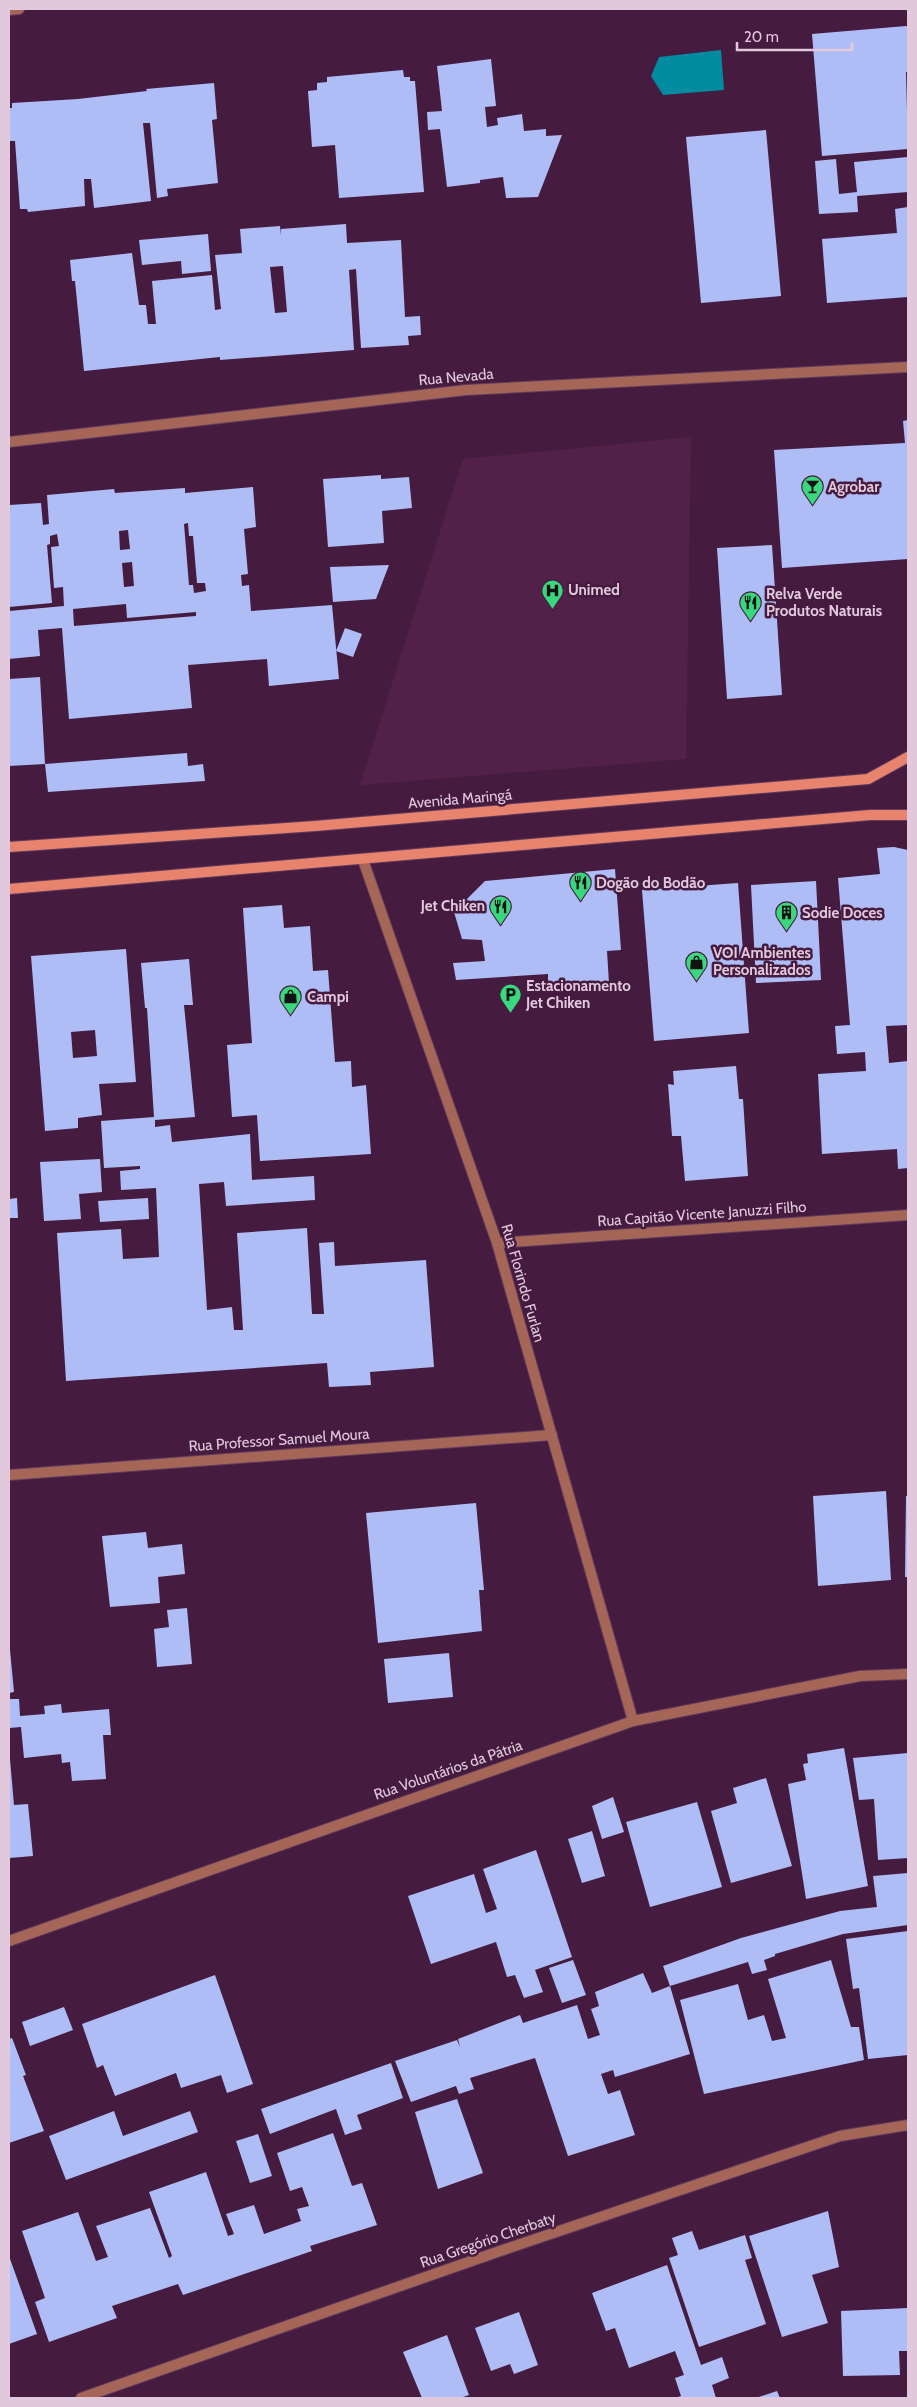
<svg xmlns="http://www.w3.org/2000/svg" width="917" height="2407" font-family="Cabin,sans-serif">
	<rect width="100%" height="100%" fill="#451c3f"/>
	<polygon fill="#51214a" points="691,437 686,759 360,785 463,459"/>
	<polygon fill="#008ba0" points="721,50 724,90 663,95 651,76 659,57"/>
	<g fill="#afbdf6" fill-rule="evenodd">
		<polygon points="906,26 908,27 908,72 906,72 908,149 822,156 812,34"/>
		<polygon points="491,59 496,106 485,107 487,127 498,125 497,118 522,114 524,131 546,129 546,136 562,135 538,197 506,198 503,177 480,180 480,183 447,187 440,129 428,130 427,112 442,111 437,66"/>
		<polygon points="403,70 404,77 410,77 410,81 415,81 424,192 339,198 335,145 312,147 308,91 317,90 317,83 327,82 327,77"/>
		<polygon points="214,83 217,119 212,120 218,183 167,189 168,196 157,198 150,123 143,123 151,201 94,208 91,179 84,179 85,206 28,212 27,209 20,209 15,141 9,141 9,108 12,108 12,103 78,99 147,91 146,89"/>
		<polygon points="766,130 781,296 701,303 686,137"/>
		<polygon points="908,157 908,192 857,196 858,212 819,214 815,161 836,159 839,194 857,192 854,162"/>
		<polygon points="908,207 908,297 827,303 822,239 897,233 895,209"/>
		<path d="M346,224L347,243L401,240L405,317L420,316L421,335L408,336L409,345L361,348L356,269L349,270L354,350L220,360V357L84,371L75,281H72L70,260L132,253L139,305H146L148,324H156L152,281L212,275L215,310L221,309L215,255L242,253L240,229L280,226L281,235V229ZM283,266L287,312L275,313L270,267Z"/>
		<polygon points="208,234 211,271 182,274 181,261 142,265 139,240"/>
		<polygon points="908,420 908,559 782,568 774,450 905,443 903,421"/>
		<polygon points="381,475 381,479 409,477 412,508 382,511 384,543 328,547 323,479"/>
		<path d="M253,487L256,527L244,529L248,574L241,575L242,586L249,585L251,611L332,605L339,679L269,686L267,659L188,665L192,708L69,719L62,628L38,630L40,656L9,659V611L64,606L63,587L54,588L51,547L59,546L57,534L50,536V544L47,545L52,603L9,607V505L41,503L43,525L49,524L47,495L114,489L115,493L185,488V493ZM188,523L189,536H193L197,583H205L206,591L194,593L193,585H189L184,524ZM128,530L130,549L120,550L119,531ZM132,562L134,586L124,587L122,563ZM126,604L127,618L196,612V616L74,626L73,609Z"/>
		<polygon points="772,545 782,695 727,699 717,548"/>
		<polygon points="389,565 376,599 333,602 330,567"/>
		<polygon points="345,628 362,634 353,657 336,651"/>
		<polygon points="40,677 45,764 187,753 188,766 203,764 205,781 48,792 45,764 9,766 9,679"/>
		<polygon points="894,847 908,850 908,1025 886,1026 889,1063 908,1061 908,1168 898,1169 897,1149 822,1154 818,1074 866,1071 865,1052 837,1054 835,1026 850,1025 838,878 880,874 877,848"/>
		<polygon points="615,869 621,950 607,951 609,983 548,988 548,974 456,980 453,963 485,961 482,940 462,939 454,912 485,881"/>
		<polygon points="816,881 821,980 756,983 751,885"/>
		<polygon points="738,883 749,1033 654,1041 642,890"/>
		<polygon points="282,905 284,928 310,926 313,971 328,970 335,1062 351,1061 352,1087 366,1085 371,1154 260,1161 257,1115 232,1117 227,1045 252,1043 243,908"/>
		<path d="M126,949L136,1082L99,1084L102,1115L78,1118V1128L45,1131L31,956ZM95,1030L97,1056L73,1058L71,1032Z"/>
		<polygon points="189,959 193,1005 184,1005 195,1117 155,1120 155,1127 170,1125 172,1142 250,1134 252,1180 314,1176 315,1200 226,1206 224,1182 199,1184 207,1310 232,1307 234,1330 243,1330 237,1233 307,1228 312,1314 324,1314 319,1243 334,1242 335,1266 426,1260 434,1367 370,1372 371,1385 329,1387 327,1363 66,1381 57,1233 121,1229 123,1259 159,1257 156,1188 121,1190 120,1171 140,1169 140,1166 104,1168 101,1121 154,1117 147,1008 145,1008 141,963"/>
		<polygon points="736,1066 739,1099 743,1099 748,1176 685,1181 681,1136 672,1136 668,1084 674,1085 673,1071"/>
		<polygon points="100,1159 102,1192 79,1194 81,1219 44,1221 40,1162"/>
		<polygon points="17,1198 18,1218 9,1218 9,1199"/>
		<polygon points="148,1198 149,1219 100,1222 98,1201"/>
		<polygon points="886,1491 891,1580 818,1586 813,1496"/>
		<polygon points="906,1496 908,1496 908,1577 905,1577"/>
		<polygon points="476,1503 484,1590 479,1590 482,1631 378,1643 366,1513"/>
		<polygon points="146,1532 148,1548 182,1544 185,1574 158,1577 160,1603 110,1607 102,1536"/>
		<polygon points="187,1608 192,1664 157,1667 154,1629 169,1627 167,1610"/>
		<polygon points="9,1650 10,1650 14,1692 9,1693"/>
		<polygon points="449,1653 453,1697 388,1703 384,1659"/>
		<polygon points="9,1699 19,1699 20,1716 45,1714 44,1706 61,1704 62,1713 109,1709 111,1735 103,1735 106,1779 72,1781 70,1762 62,1763 61,1754 24,1758 21,1727 9,1728"/>
		<polygon points="9,1748 14,1805 28,1804 33,1856 9,1858"/>
		<polygon points="844,1748 868,1886 806,1899 788,1784 806,1780 803,1764 808,1763 807,1754"/>
		<polygon points="908,1753 908,1858 878,1860 874,1799 859,1800 853,1758"/>
		<polygon points="766,1778 792,1866 731,1883 711,1811 737,1803 733,1788"/>
		<polygon points="613,1797 624,1832 602,1839 592,1806"/>
		<polygon points="697,1802 722,1887 650,1907 626,1822"/>
		<polygon points="592,1831 605,1876 582,1883 568,1839"/>
		<polygon points="536,1850 572,1957 535,1970 543,1992 524,1998 515,1975 507,1977 496,1942 431,1964 408,1896 474,1874 486,1913 497,1909 483,1869"/>
		<polygon points="908,1873 908,1925 843,1934 775,1954 775,1956 764,1960 767,1970 752,1974 748,1962 670,1986 690,2054 615,2077 613,2070 601,2074 608,2094 620,2090 635,2135 568,2156 535,2058 470,2078 474,2089 459,2094 456,2086 411,2102 395,2061 457,2040 460,2047 458,2039 520,2015 523,2023 577,2005 588,2039 600,2035 591,2009 599,2006 595,1992 643,1973 652,1993 670,1986 663,1966 741,1938 840,1911 877,1907 873,1876"/>
		<polygon points="908,1931 908,2055 868,2059 859,1988 853,1989 846,1939"/>
		<polygon points="573,1960 586,1995 562,2003 549,1968"/>
		<polygon points="831,1960 851,2027 859,2027 864,2060 704,2094 680,2000 738,1984 748,2020 764,2015 772,2041 786,2038 768,1979"/>
		<polygon points="215,1975 253,2084 227,2093 221,2075 181,2088 176,2073 115,2096 103,2065 97,2068 82,2024"/>
		<polygon points="64,2007 73,2030 30,2046 22,2022"/>
		<polygon points="12,2038 26,2075 23,2076 44,2131 9,2143 9,2039"/>
		<polygon points="391,2063 403,2098 357,2115 362,2129 345,2135 336,2109 270,2134 261,2109"/>
		<polygon points="457,2099 483,2173 438,2189 415,2112"/>
		<polygon points="114,2111 123,2136 190,2111 198,2132 66,2180 49,2136"/>
		<polygon points="333,2133 352,2186 362,2183 377,2225 310,2246 312,2251 183,2295 178,2284 112,2306 117,2318 49,2342 35,2302 45,2298 22,2231 78,2212 96,2261 108,2257 96,2226 150,2208 169,2258 172,2256 149,2192 206,2172 228,2236 234,2234 226,2214 254,2205 264,2234 301,2221 297,2209 309,2206 302,2187 290,2191 277,2153"/>
		<polygon points="258,2134 272,2176 250,2183 236,2141"/>
		<polygon points="828,2211 839,2267 812,2275 828,2323 782,2337 749,2236"/>
		<polygon points="692,2231 699,2250 745,2235 752,2258 745,2260 766,2324 699,2347 669,2258 678,2255 672,2238"/>
		<polygon points="9,2256 37,2334 9,2344"/>
		<polygon points="667,2265 701,2365 722,2357 729,2378 712,2385 716,2398 675,2398 681,2396 675,2378 684,2375 675,2351 629,2368 615,2328 606,2331 592,2293"/>
		<polygon points="908,2308 908,2351 899,2351 900,2375 843,2376 841,2311"/>
		<polygon points="519,2312 538,2365 514,2374 510,2364 491,2371 475,2328"/>
		<polygon points="447,2335 469,2395 463,2397 463,2398 422,2398 403,2352"/>
		<polygon points="777,2391 780,2398 756,2398"/>
	</g>
	<g fill="none" stroke-linecap="round" stroke-linejoin="round">
		<defs>
			<g id="minor">
				<polyline points="9,10 19,9"/>
				<polyline points="9,442 466,390 908,367"/>
				<polyline points="363,860 497,1243 633,1721"/>
				<polyline points="497,1243 908,1215"/>
				<polyline points="9,1475 552,1435"/>
				<polyline points="9,1941 633,1721 860,1676 908,1674"/>
				<polyline points="81,2398 500,2251 840,2136 908,2125"/>
			</g>
			<g id="secondary">
				<polyline points="9,847 315,826 868,779 908,757"/>
				<polyline points="9,889 870,815 908,815"/>
			</g>
		</defs>
		<use href="#minor" stroke="#613b5b" stroke-width="12"/>
		<use href="#secondary" stroke="#613b5b" stroke-width="12"/>
		<use href="#minor" stroke="#a56658" stroke-width="10"/>
		<use href="#secondary" stroke="#e8846d" stroke-width="10"/>
	</g>
	<defs>
		<symbol id="bar-pin" viewBox="-11 -11 22 30"><path d="M0 17L-7.5 6A9.5 9.5 0 1 1 7.5 6Z" fill="#39d87f" stroke="#451c3f"/><path d="M-6-5H6L.8 .8V4.5H3.5V6h-7V4.5H-.8V.8Z" fill="#111"/></symbol>
		<symbol id="hospital-pin" viewBox="-11 -11 22 30"><path d="M0 17L-7.5 6A9.5 9.5 0 1 1 7.5 6Z" fill="#39d87f" stroke="#451c3f"/><path d="M-5-5h3v3.5h4V-5h3V5h-3V1.5h-4V5h-3Z" fill="#111"/></symbol>
		<symbol id="restaurant-pin" viewBox="-11 -11 22 30"><path d="M0 17L-7.5 6A9.5 9.5 0 1 1 7.5 6Z" fill="#39d87f" stroke="#451c3f"/><path d="M-5-6h1v4h1v-4h1v4h1v-4h1v5L-1.5 .5V6h-2V.5L-5-1ZM5-6V6H3V1.5H1.5Q1.5-4 5-6Z" fill="#111"/></symbol>
		<symbol id="building-pin" viewBox="-11 -11 22 30"><path d="M0 17L-7.5 6A9.5 9.5 0 1 1 7.5 6Z" fill="#39d87f" stroke="#451c3f"/><path d="M-4-6H4V6H1V3H-1V6H-4ZM-2.5-4.3h1.7v1.8h-1.7ZM.8-4.3h1.7v1.8H.8ZM-2.5-1h1.7V.8h-1.7ZM.8-1h1.7V.8H.8Z" fill="#111"/></symbol>
		<symbol id="shop-pin" viewBox="-11 -11 22 30"><path d="M0 17L-7.5 6A9.5 9.5 0 1 1 7.5 6Z" fill="#39d87f" stroke="#451c3f"/><path d="M-5-2.5h2.3a2.7 3.5 0 0 1 5.4 0H5L5.5 6h-11ZM-1.5-2.5h3a1.5 2.3 0 0 0-3 0Z" fill="#111"/></symbol>
		<symbol id="parking-pin" viewBox="-11 -11 22 30"><path d="M0 17L-7.5 6A9.5 9.5 0 1 1 7.5 6Z" fill="#39d87f" stroke="#451c3f"/><path d="M-3.5-5.5H1a3.5 3.5 0 0 1 0 7H-1V5.5H-3.5ZM-1-3.4V-.6H.8a1.4 1.4 0 0 0 0-2.8Z" fill="#111"/></symbol>
	</defs>
	<g fill-rule="evenodd">
		<use href="#bar-pin" x="800" y="474" width="25" height="34"/>
		<use href="#hospital-pin" x="540" y="578" width="25" height="34"/>
		<use href="#restaurant-pin" x="738" y="590" width="25" height="34"/>
		<use href="#restaurant-pin" x="568" y="870" width="25" height="34"/>
		<use href="#restaurant-pin" x="488" y="894" width="25" height="34"/>
		<use href="#building-pin" x="774" y="900" width="25" height="34"/>
		<use href="#shop-pin" x="684" y="950" width="25" height="34"/>
		<use href="#parking-pin" x="498" y="982" width="25" height="34"/>
		<use href="#shop-pin" x="278" y="984" width="25" height="34"/>
	</g>
	<g text-anchor="middle" dominant-baseline="central" stroke-width="5" stroke-linejoin="round" paint-order="stroke">
		<g font-size="15" fill="#e2c8dc" stroke="#451c3f">
			<text transform="translate(456 377) rotate(-5)">Rua Nevada</text>
			<text transform="translate(460 799) rotate(-5)">Avenida Maringá</text>
			<text transform="translate(702 1214) rotate(-4)">Rua Capitão Vicente Januzzi Filho</text>
			<text transform="translate(523 1283) rotate(74)">Rua Florindo Furlan</text>
			<text transform="translate(279 1440) rotate(-4)">Rua Professor Samuel Moura</text>
			<text transform="translate(448 1770) rotate(-19)">Rua Voluntários da Pátria</text>
			<text transform="translate(488 2240) rotate(-19)">Rua Gregório Cherbaty</text>
		</g>
		<g font-size="15" font-weight="bold" fill="#e2c8dc" stroke="#451c3f" text-anchor="start">
			<text x="828" y="487">Agrobar</text>
			<text x="568" y="590">Unimed</text>
			<text x="766" y="594">Relva Verde<tspan x="766" dy="17">Produtos Naturais</tspan></text>
			<text x="596" y="883">Dogão do Bodão</text>
			<text x="485" y="906" text-anchor="end">Jet Chiken</text>
			<text x="802" y="913">Sodie Doces</text>
			<text x="713" y="953">VOI Ambientes<tspan x="713" dy="17">Personalizados</tspan></text>
			<text x="526" y="986">Estacionamento<tspan x="526" dy="17">Jet Chiken</tspan></text>
			<text x="307" y="997">Campi</text>
		</g>
	</g>
	<rect width="917" height="2407" fill="none" stroke="#e2c8dc" stroke-width="20"/>
	<path d="M737 42v8h115v-8" fill="none" stroke="#e2c8dc" stroke-width="2.5"/>
	<text x="744" y="42" font-size="15" fill="#e2c8dc" stroke="#451c3f" stroke-width="4" paint-order="stroke">20 m</text>
</svg>
